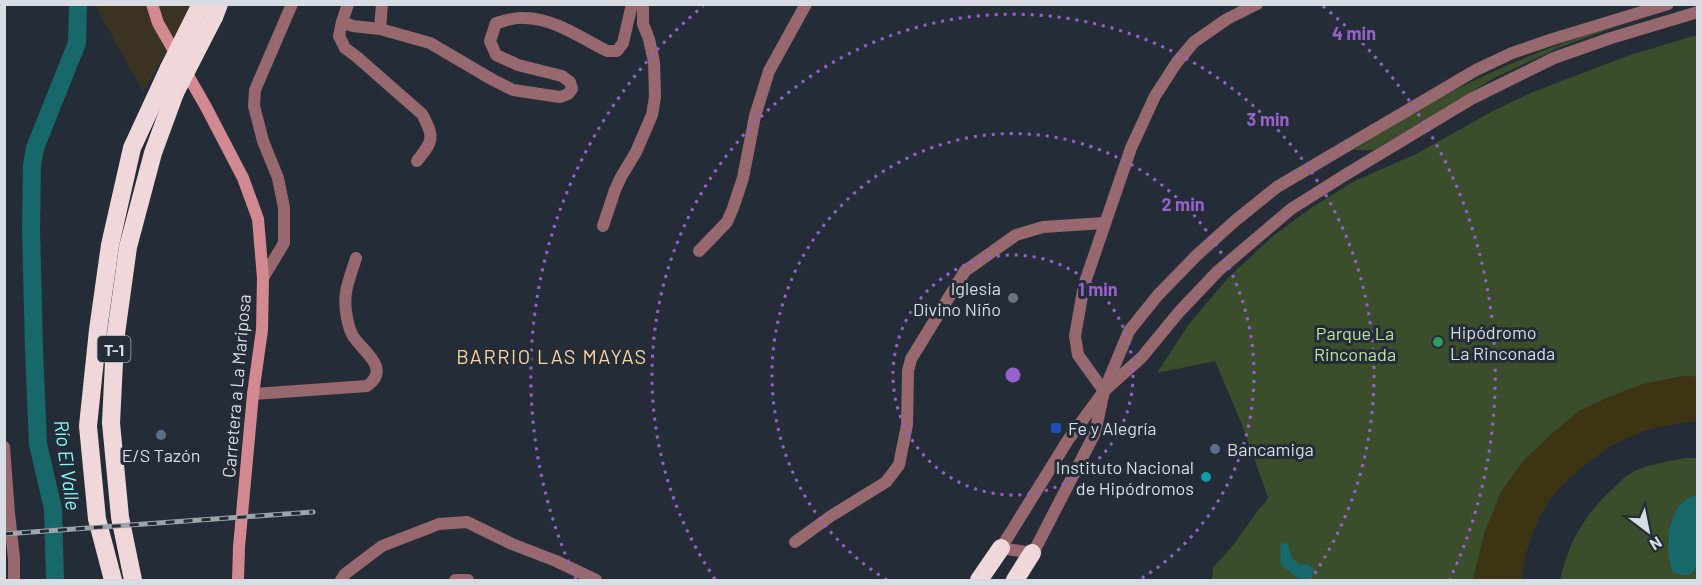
<svg xmlns="http://www.w3.org/2000/svg" width="1702" height="585" font-family="Barlow,sans-serif">
	<rect width="100%" height="100%" fill="#242d37"/>
	<polygon fill="#3b3322" points="95,5 194,5 143,92"/>
	<g fill="#3b4e2c">
		<path d="M1628,22L1558,48L1496,77L1374,150H1354C1388,129 1421,106 1457,89C1512,61 1569,39 1628,22Z"/>
		<polygon points="1697,35 1697,377 1682,376 1502,490 1485,532 1473,580 1212,580 1213,568 1234,544 1259,509 1266,502 1268,497 1241,422 1215,361 1157,373 1189,324 1228,278 1273,236 1311,208 1353,182 1418,153 1493,111 1533,92 1630,55"/>
		<path d="M1685,458H1697V580H1560C1570,542 1579,524 1606,495C1614,488 1622,479 1631,473C1647,464 1667,462 1685,458Z"/>
	</g>
	<path fill="#3c3413" d="M1682,376L1697,377V421C1646,427 1615,438 1577,472C1565,483 1554,493 1546,506C1532,529 1525,555 1521,580H1473L1485,532L1502,490L1524,460L1550,435L1580,410L1611,396L1643,384Z"/>
	<g fill="#17686a">
		<path d="M1697,495V565C1692,578 1682,577 1672,571C1664,546 1667,502 1697,495Z"/>
		<path d="M1284,543L1288,544L1292,558L1300,565L1307,564L1314,569L1312,578C1301,583 1298,578 1289,571C1288,570 1282,567 1281,565C1280,564 1281,550 1280,545Z"/>
	</g>
	<g fill="none" stroke-linecap="round" stroke-linejoin="round">
		<polyline stroke="#17686a" stroke-width="18" points="55,580 53,509 38,444 34,349 31,229 32,165 35,148 77,43 78,4"/>
		<g stroke="#97686d" stroke-width="12">
			<path d="M348,4L342,22L353,26L380,29L430,43L493,80L513,90L560,97L568,94L572,89L570,82L562,76L518,65L496,55L490,41L496,23C505,21 515,17 524,18C554,18 581,38 607,51H617L623,43L632,4"/>
			<path d="M342,22L339,36L345,48L357,57L422,114C435,138 433,141 417,161"/>
			<polyline points="380,29 382,4"/>
			<polyline points="603,226 615,190 621,177 636,152 652,115 655,97 654,62 649,39 643,24 643,4"/>
			<polyline points="699,251 727,222 733,208 743,178 755,116 769,71 806,4"/>
			<polyline points="263,278 284,243 284,208 278,178 263,141 254,106 255,90 292,4"/>
			<polyline points="1104,391 1078,355 1075,336 1084,285 1131,148 1155,96 1177,62 1194,42 1227,19 1257,4"/>
			<path d="M253,394L367,386C392,368 362,351 353,336C350,331 348,323 347,318C342,293 349,281 356,258"/>
			<polyline points="4,447 9,513 14,558 14,580"/>
			<polyline points="795,542 831,516 886,482 899,465 907,425 908,371 911,359 965,271 1016,235 1043,227 1104,223"/>
			<polyline points="1032,553 1001,548 1068,440 1104,391 1142,357 1179,312 1218,271 1291,209 1345,175 1471,99 1554,58 1611,38 1698,12"/>
			<polyline points="1030,559 1095,433 1104,391 1129,331 1158,295 1197,255 1236,220 1277,187 1476,70 1512,53 1553,39 1668,4"/>
			<polyline points="341,580 345,574 382,546 439,524 467,522 512,544 556,561 596,580"/>
			<polyline points="455,580 468,580"/>
		</g>
		<polyline stroke="#d38991" stroke-width="12" points="152,4 158,23 206,107 243,178 258,219 263,278 262,330 253,394 239,547 238,580"/>
		<g stroke="#f0d8da" stroke-width="18">
			<polyline points="214,17 219,4"/>
			<polyline points="113,580 97,519 88,426 98,330 110,245 132,148 169,68"/>
			<polyline points="133,580 120,517 111,423 115,341 128,247 153,153 175,93"/>
			<polyline points="979,580 1001,548"/>
			<polyline points="1015,580 1032,553"/>
		</g>
		<defs>
			<polyline id="rail" points="4,534 313,512"/>
		</defs>
		<use href="#rail" stroke="#9da4ab" stroke-width="5"/>
		<use href="#rail" stroke="#242d37" stroke-width="3" stroke-dasharray="9" stroke-linecap="butt"/>
		<g stroke="#f0d8da" stroke-width="18">
			<polyline points="169,68 201,4"/>
			<polyline points="175,93 214,17"/>
		</g>
	</g>
	<g fill="none" stroke="#9761ca" stroke-width="3" stroke-dasharray="3 6">
		<circle cx="1013" cy="375" r="120"/>
		<path d="M887 580A241 241 0 1 1 1139 580"/>
		<path d="M715 579A361 361 0 1 1 1311 579"/>
		<path d="M576 579A482 482 0 0 1 703 6M1323 6A482 482 0 0 1 1450 579"/>
	</g>
	<circle fill="#6b7280" stroke="#242d37" stroke-width="2" cx="1013" cy="298" r="6"/>
	<circle fill="#2e9e5b" stroke="#242d37" stroke-width="2" cx="1438" cy="342" r="6"/>
	<rect fill="#1a4fb4" stroke="#242d37" stroke-width="2" x="1050" y="422" width="12" height="12" rx="3"/>
	<g fill="#5c6f8a" stroke="#242d37" stroke-width="2">
		<circle cx="161" cy="435" r="6"/>
		<circle cx="1215" cy="449" r="6"/>
	</g>
	<circle fill="#0f9aa8" stroke="#242d37" stroke-width="2" cx="1206" cy="477" r="6"/>
	<g text-anchor="middle" dominant-baseline="central" stroke-width="6" stroke-linejoin="round" paint-order="stroke">
		<rect fill="#242d37" stroke="#a1a8af" stroke-width="1.5" x="97.5" y="336" width="33" height="26" rx="4.5"/>
		<g font-size="16" font-weight="bold" fill="#d7dde3">
			<text x="114" y="349">T-1</text>
		</g>
		<g font-size="18" fill="#d7dde3" stroke="#242d37" text-anchor="start">
			<text x="1001" y="288" text-anchor="end">Iglesia<tspan x="1001" dy="21">Divino Niño</tspan></text>
			<text x="1450" y="332">Hipódromo<tspan x="1450" dy="21">La Rinconada</tspan></text>
			<text x="1068" y="428">Fe y Alegría</text>
			<text x="1227" y="449">Bancamiga</text>
			<text x="161" y="455" text-anchor="middle">E/S Tazón</text>
			<text x="1194" y="467" text-anchor="end">Instituto Nacional<tspan x="1194" dy="21">de Hipódromos</tspan></text>
		</g>
		<g font-size="18" fill="#bae39d" stroke="#242d37">
			<text x="1355" y="333">Parque La<tspan x="1355" dy="21">Rinconada</tspan></text>
		</g>
		<g font-size="18" fill="#d7dde3" stroke="#242d37">
			<text transform="translate(236 386) rotate(-85)">Carretera a La Mariposa</text>
		</g>
		<g font-size="20" letter-spacing="1.5" fill="#fdd3a1" stroke="#242d37">
			<text x="552" y="356">BARRIO LAS MAYAS</text>
		</g>
		<g font-size="20" font-style="italic" fill="#87f7fb" stroke="#242d37">
			<text transform="translate(68 465) rotate(82)">Río El Valle</text>
		</g>
	</g>
	<circle cx="1013" cy="375" r="9" fill="#9761ca" stroke="#242d37" stroke-width="3"/>
	<g font-size="18" text-anchor="middle" font-weight="bold" fill="#9761ca" stroke="#242d37" stroke-width="6" stroke-linejoin="round" paint-order="stroke">
		<text x="1354" y="40">4 min</text>
		<text x="1268" y="126">3 min</text>
		<text x="1183" y="211">2 min</text>
		<text x="1098" y="296">1 min</text>
	</g>
	<rect width="1702" height="585" fill="none" stroke="#d7dde3" stroke-width="12"/>
	<g transform="translate(1648 531) rotate(148)" stroke="#242d37" stroke-width="4.5" paint-order="stroke">
	<path d="M0-4.5L10 22L0 15L-10 22Z" fill="#d7dde3"/>
	<text y="-9" font-size="16" font-weight="bold" text-anchor="middle" fill="#d7dde3">N</text>
	</g>
</svg>
